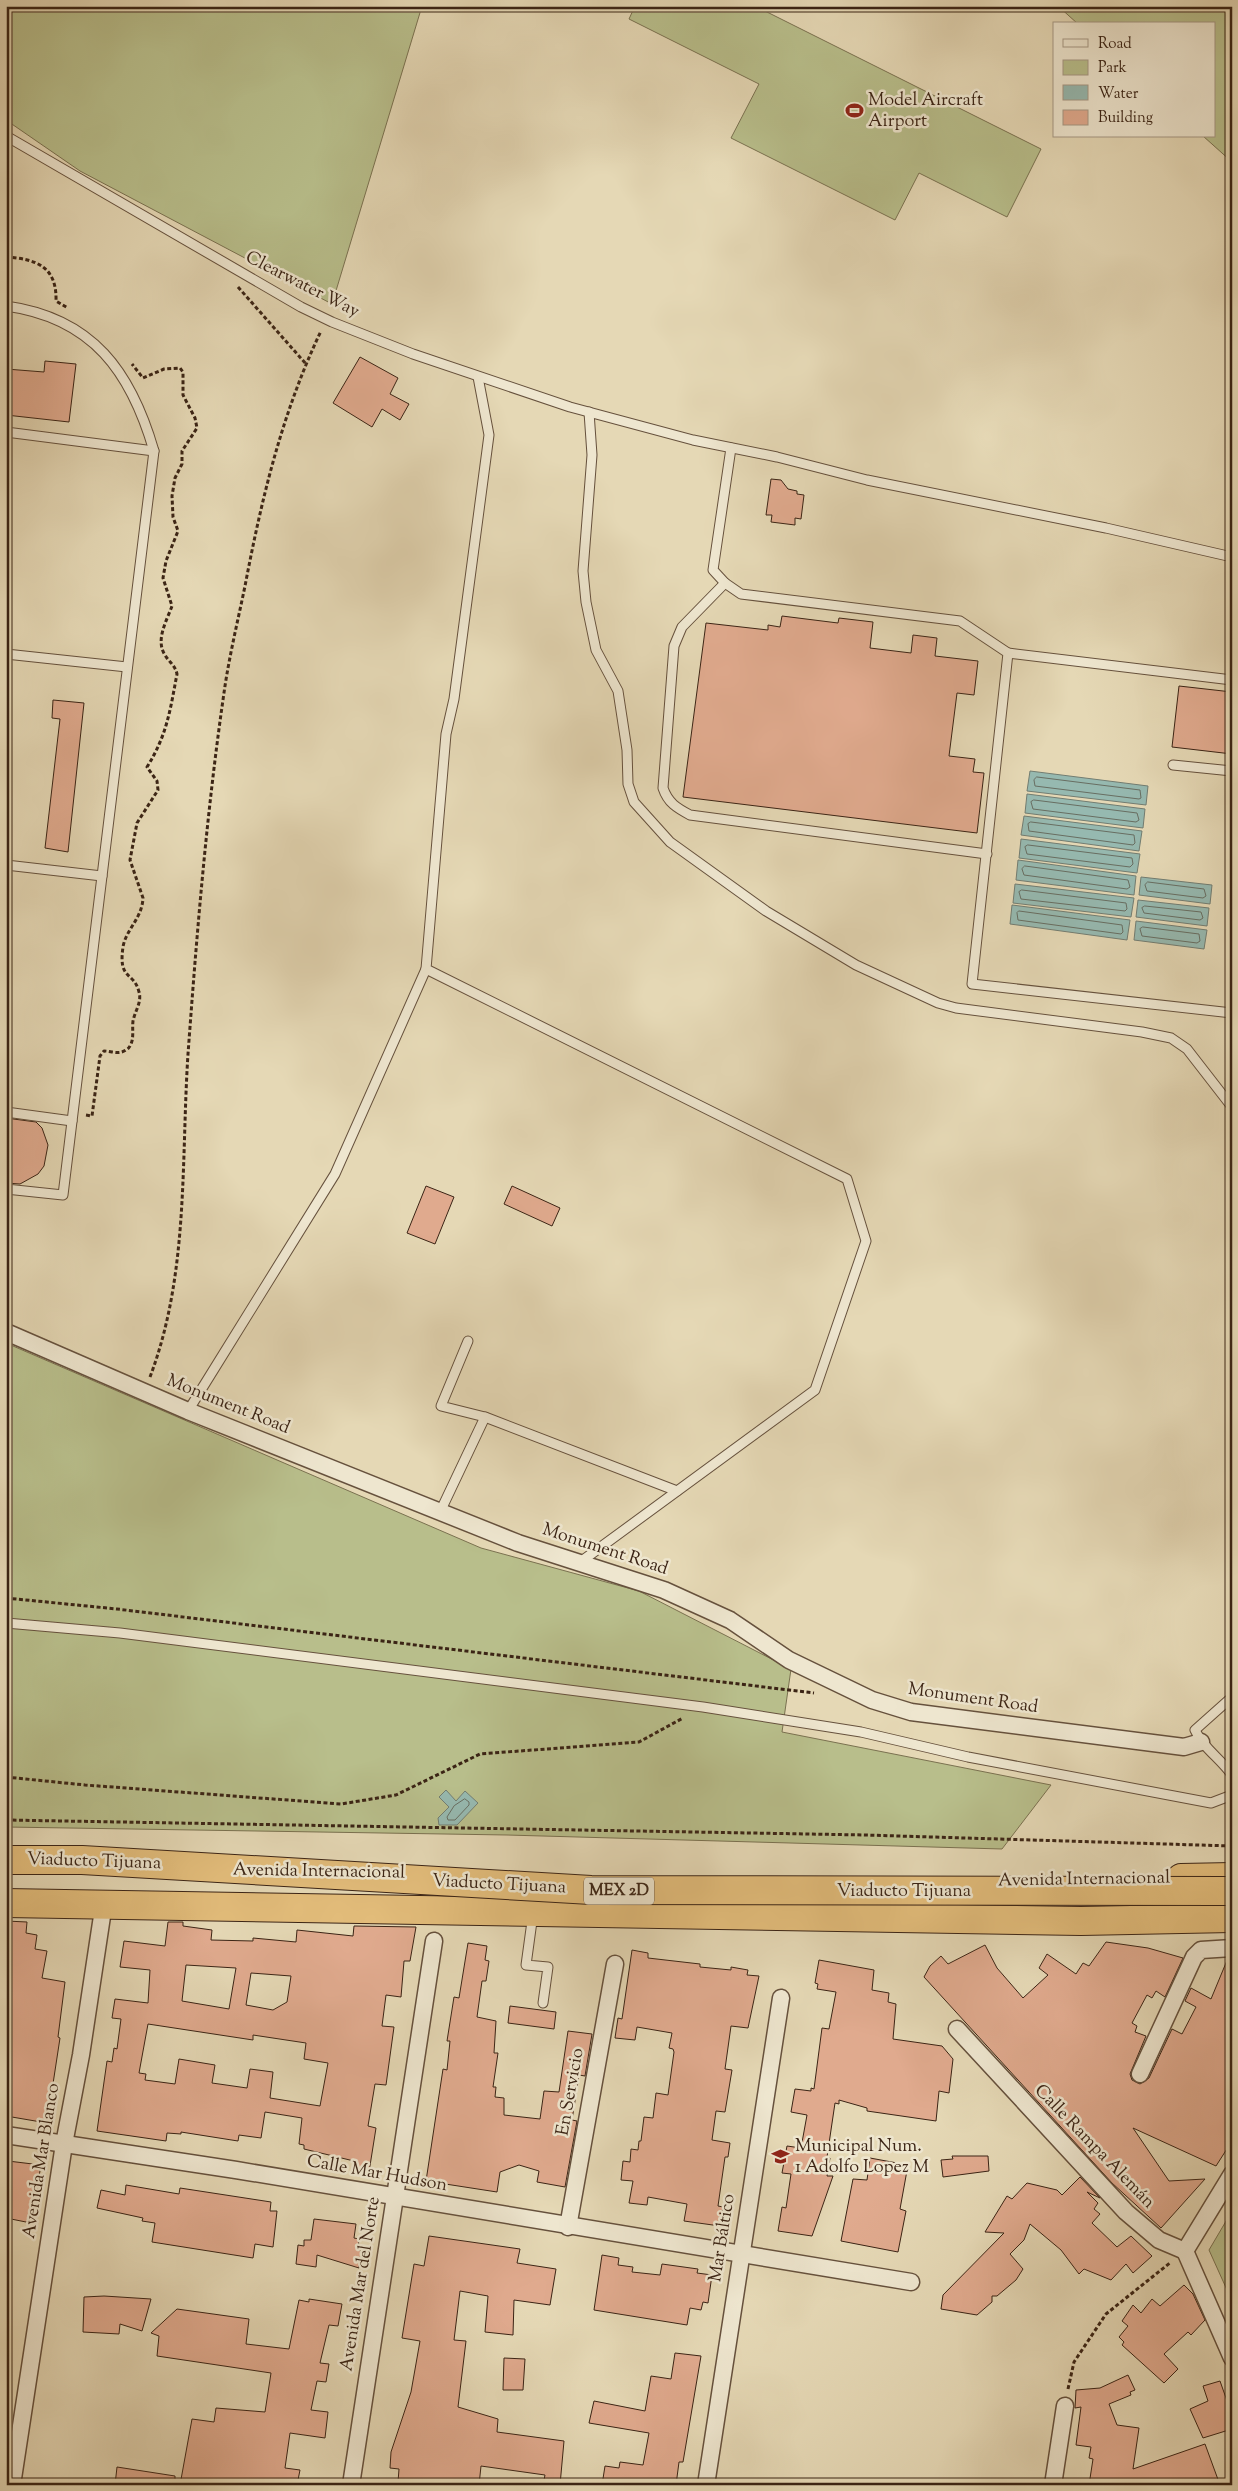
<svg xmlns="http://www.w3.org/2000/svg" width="1238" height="2491" font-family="'Sorts Mill Goudy',serif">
	<rect width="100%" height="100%" fill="#e5d8b5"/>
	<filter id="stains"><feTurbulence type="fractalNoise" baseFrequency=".004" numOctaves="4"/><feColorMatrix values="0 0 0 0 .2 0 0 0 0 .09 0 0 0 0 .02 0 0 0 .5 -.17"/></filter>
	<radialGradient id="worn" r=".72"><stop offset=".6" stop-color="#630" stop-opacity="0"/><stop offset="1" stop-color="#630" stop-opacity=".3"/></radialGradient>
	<g fill="#b8be8b" stroke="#7a7150">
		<polygon points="6,6 422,6 332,304 80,171 6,120"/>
		<polygon points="635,6 755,6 1041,149 1007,217 919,173 895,220 731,138 759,84 629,19"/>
		<polygon points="1058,6 1232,6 1232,162 1203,136 1214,136 1214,24 1078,24"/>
		<polygon points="6,1343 481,1548 639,1591 791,1669 782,1732 1051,1785 1002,1849 507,1835 6,1827"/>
		<polygon points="1232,2211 1232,2301 1209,2250"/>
	</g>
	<g fill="#96b9b0" stroke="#727d72">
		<polygon points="1030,771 1148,786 1146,805 1027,791"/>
		<polygon points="1027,794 1145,809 1143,828 1025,813"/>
		<polygon points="1024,816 1142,831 1139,851 1021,835"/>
		<polygon points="1021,839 1140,854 1137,873 1019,858"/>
		<polygon points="1018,860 1136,876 1134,895 1016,880"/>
		<polygon points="1141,877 1212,885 1210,904 1139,895"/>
		<polygon points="1015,884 1134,898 1131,917 1013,903"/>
		<polygon points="1138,900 1209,908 1207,926 1136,917"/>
		<polygon points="1012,905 1130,920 1127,940 1010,924"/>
		<polygon points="1136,921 1207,930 1204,949 1134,940"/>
		<polygon points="446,1790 456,1801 465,1791 478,1803 457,1825 439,1825 438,1818 449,1807 439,1797"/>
	</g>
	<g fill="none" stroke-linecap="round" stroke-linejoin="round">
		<g stroke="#686e62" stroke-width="1">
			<polygon points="1037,777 1140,790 1141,798 1139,799 1035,786 1034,780"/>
			<polygon points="1034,800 1137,813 1139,820 1136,822 1033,809 1031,802"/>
			<polygon points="1031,822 1134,835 1135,843 1133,845 1029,831 1028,824"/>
			<polygon points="1028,845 1132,858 1133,864 1130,867 1027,854 1025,847"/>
			<polygon points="1025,866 1128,880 1130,887 1127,889 1024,875 1022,869"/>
			<polygon points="1148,882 1204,889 1206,896 1203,898 1147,891 1145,885"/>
			<polygon points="1022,890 1126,903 1127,909 1125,911 1021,899 1019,892"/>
			<polygon points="1145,906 1201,912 1203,918 1200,920 1144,913 1142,908"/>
			<polygon points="1019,911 1122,925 1123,932 1121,934 1018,920 1017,913"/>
			<polygon points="1143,927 1199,934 1200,941 1197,943 1142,936 1140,929"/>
			<polygon points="465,1799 469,1802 469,1805 455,1820 448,1820 447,1817 454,1806"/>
		</g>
	</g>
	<g fill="#e0aa8e" stroke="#3b2415" fill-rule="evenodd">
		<polygon points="360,357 398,378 390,394 409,404 400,420 382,409 372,427 333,403"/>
		<polygon points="45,361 76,364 69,422 6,415 6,369 44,372"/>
		<polygon points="771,479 781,480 788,489 797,491 797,494 804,495 801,519 795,518 795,525 771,522 772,515 766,515"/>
		<polygon points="782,616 838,623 839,618 873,622 870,648 911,653 913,635 937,638 935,656 978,661 974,695 957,693 949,756 975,759 973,772 984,773 977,833 683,797 706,623 768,630 768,625 780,627"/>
		<polygon points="1179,686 1232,692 1232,754 1172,747"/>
		<polygon points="53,700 84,703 68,852 45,848 60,719 52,718"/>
		<polygon points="6,1118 36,1122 42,1128 48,1145 44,1166 38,1174 20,1184 6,1183"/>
		<polygon points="426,1186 454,1197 435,1244 407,1233"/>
		<polygon points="512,1186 560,1208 552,1226 504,1204"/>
		<polygon points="6,1921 27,1922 26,1933 37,1935 35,1949 47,1951 42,1978 65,1982 58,2037 60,2038 47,2123 6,2116"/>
		<path d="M168,1922H183V1926L212,1930L211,1940L253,1941V1938L296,1942L297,1930L353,1936L354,1926L416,1927L410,1961H404L401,1997L386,1995L382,2026L394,2027L386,2085L375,2084L368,2126L376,2128L369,2172L353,2170L354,2161L304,2149V2145L299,2144L302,2118L265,2112L261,2138L239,2135L238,2141L181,2132V2134L167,2133L166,2141L97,2131L107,2061L112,2062L114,2048L117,2049L121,2019L112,2018L115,1999L148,2003L150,1970L120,1967L124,1941L165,1946ZM186,1965L236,1968L229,2009L182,2001ZM251,1973L291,1976L287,2002L273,2010L246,2005ZM148,2024L253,2040V2035L306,2043L304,2059L328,2063L320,2106L270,2098L273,2072L250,2069L247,2088L212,2083L215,2065L179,2059L175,2084L145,2080L146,2074L139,2073Z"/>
		<polygon points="1106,1942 1148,1948 1183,1958 1165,1997 1156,1991 1152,1998 1147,1995 1132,2023 1137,2026 1135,2032 1146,2036 1130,2074 1132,2080 1140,2084 1149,2078 1172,2029 1182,2034 1196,2007 1185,2001 1191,1988 1211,1999 1228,1958 1232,1958 1232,2141 1216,2166 1133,2128 1169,2181 1205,2179 1161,2228 1112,2183 924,1977 930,1966 941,1956 948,1964 985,1945 997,1968 1023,1998 1048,1975 1039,1968 1047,1954 1076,1974 1083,1963 1089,1966"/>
		<polygon points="468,1943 487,1946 485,1960 489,1961 486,1981 482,1981 477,2017 496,2021 494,2053 498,2053 493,2087 496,2087 495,2097 504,2098 504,2115 540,2119 544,2091 559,2092 568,2031 592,2034 585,2076 579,2075 572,2120 577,2121 565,2187 537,2182 539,2171 519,2165 500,2172 497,2192 426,2181 443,2069 447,2070 450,2041 447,2041 454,1997 459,1998"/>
		<polygon points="632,1950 648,1953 648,1958 700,1964 700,1967 731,1970 731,1967 748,1970 747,1975 759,1976 748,2028 731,2026 725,2069 732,2070 725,2112 716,2111 712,2140 730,2143 728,2157 725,2157 718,2206 723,2207 720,2226 684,2221 687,2204 648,2197 647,2205 629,2203 633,2181 621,2180 623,2161 630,2162 631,2149 638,2150 639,2141 641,2141 644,2117 653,2118 656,2093 668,2095 674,2052 673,2049 669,2048 672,2033 637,2027 635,2040 615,2038 618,2018 622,2019"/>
		<polygon points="819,1960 874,1970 872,1990 889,1993 888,2002 896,2004 893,2039 942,2046 953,2059 949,2093 939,2091 936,2121 867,2111 867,2108 839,2100 839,2104 835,2103 827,2157 830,2158 827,2176 833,2176 812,2236 778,2231 782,2207 786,2208 791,2174 782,2173 787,2146 801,2148 807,2115 791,2112 795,2089 811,2091 811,2088 814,2089 822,2028 829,2029 836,1992 817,1989 818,1984 815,1983"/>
		<polygon points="510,2006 556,2012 554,2029 508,2023"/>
		<polygon points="952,2156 988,2156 989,2171 943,2177 941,2160 953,2159"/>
		<polygon points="870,2158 908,2165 900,2209 906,2211 898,2252 841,2241 853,2179 867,2180"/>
		<polygon points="8,2161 41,2165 31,2223 6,2218"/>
		<polygon points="1080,2177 1100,2198 1087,2192 1098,2203 1094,2209 1100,2214 1092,2223 1117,2247 1131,2236 1152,2256 1133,2273 1126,2264 1111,2280 1084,2269 1079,2274 1061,2250 1030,2224 1024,2240 1010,2254 1023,2269 1016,2280 997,2296 992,2296 992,2302 977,2315 941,2309 943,2295 1004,2233 985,2232 1007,2196 1012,2199 1027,2183 1057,2190 1062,2195"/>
		<polygon points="126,2185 179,2194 180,2188 271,2202 270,2211 277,2211 273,2247 255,2244 253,2258 152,2242 155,2223 142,2221 143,2218 97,2208 101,2190 125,2195"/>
		<polygon points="314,2219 356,2224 354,2238 359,2239 358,2250 361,2251 359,2268 317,2255 316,2267 296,2264 298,2245 304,2246 304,2240 311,2240"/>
		<polygon points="429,2236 520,2249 517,2263 556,2269 550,2305 514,2300 513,2335 485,2332 488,2296 460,2291 454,2340 466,2341 458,2407 498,2419 497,2432 564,2441 560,2485 543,2485 545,2475 481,2466 479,2485 398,2482 399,2469 390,2468 391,2452 411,2392 420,2341 402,2338 414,2264 424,2266"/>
		<polygon points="602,2255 619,2258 618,2265 633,2267 632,2272 660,2275 662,2264 698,2269 697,2273 712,2275 708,2303 703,2302 701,2310 690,2308 687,2325 594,2310"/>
		<polygon points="1184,2285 1193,2294 1205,2320 1191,2335 1188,2332 1164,2354 1178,2369 1164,2383 1122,2345 1124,2342 1119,2337 1128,2326 1122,2321 1133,2305 1141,2313 1152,2299 1160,2306"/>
		<polygon points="104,2296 151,2299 142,2331 120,2324 119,2334 83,2332 84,2297"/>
		<polygon points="309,2299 342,2304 338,2326 329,2325 320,2363 329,2364 326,2382 317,2381 311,2410 328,2412 325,2438 290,2433 285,2468 300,2470 297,2485 180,2485 192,2419 214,2422 216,2408 265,2412 271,2373 157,2356 159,2336 151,2333 177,2309 249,2319 246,2344 289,2349 299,2300 309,2302"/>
		<polygon points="675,2353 701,2356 683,2462 679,2462 676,2485 602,2485 605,2466 619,2468 620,2462 643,2465 649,2433 589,2423 594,2401 645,2411 651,2376 671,2379"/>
		<polygon points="504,2358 525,2359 523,2390 503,2390"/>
		<polygon points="1128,2375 1135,2390 1130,2392 1131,2395 1109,2404 1117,2425 1139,2428 1133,2469 1205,2444 1220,2485 1089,2485 1093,2459 1089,2458 1091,2447 1076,2445 1081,2407 1075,2408 1076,2390 1100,2388"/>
		<polygon points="1220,2381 1232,2415 1232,2429 1203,2438 1190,2409 1208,2401 1203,2386"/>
		<polygon points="117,2467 175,2476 175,2485 115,2485"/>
	</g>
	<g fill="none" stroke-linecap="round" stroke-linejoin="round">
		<defs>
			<g id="lane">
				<polyline points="6,136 301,307 332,322 413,354 570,407 693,440 777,457 867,480 1106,528 1232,557"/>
				<path d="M6,306C93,318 131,372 154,451"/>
				<polyline points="478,377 489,435 454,699 446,734 426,969 847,1179 866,1241 815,1390 579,1563"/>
				<polyline points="589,412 592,455 583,571 586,602 596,650 618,691 627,750 628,784 634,802 670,842 766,911 856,965 938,1003 956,1008 1142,1032 1171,1038 1187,1049 1232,1107"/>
				<polyline points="6,432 154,451 63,1195 6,1189"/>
				<polyline points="731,448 713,570 725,583 741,594 960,621 1008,653 972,984 1232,1013"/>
				<path d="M725,583L682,627L674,646L663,788C668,803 677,808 690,815L987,854"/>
				<polyline points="1008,653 1232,680"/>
				<polyline points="6,654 127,667"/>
				<polyline points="1173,765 1232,771"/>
				<polyline points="6,865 102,876"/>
				<polyline points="6,1112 72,1121"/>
				<polyline points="188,1411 335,1174 426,969"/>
				<polyline points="485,1417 677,1491"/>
				<polyline points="440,1512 485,1417 441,1406 468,1341"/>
				<polyline points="6,1623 120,1633 703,1707 861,1732 968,1757 1211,1803 1232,1795"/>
				<path d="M1232,1697L1195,1730C1203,1748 1220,1758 1232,1775"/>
				<polyline points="533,1914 526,1965 548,1967 543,2003"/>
			</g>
			<g id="street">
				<polyline points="6,1332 188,1411 518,1543 664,1590 730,1620 789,1660 872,1700 911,1712 1184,1747 1201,1742"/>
				<polyline points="957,2029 1126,2212 1159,2240 1185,2251"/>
				<polyline points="1140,2074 1194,1957 1201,1950 1232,1948"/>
				<polyline points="6,2135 236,2170 911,2282"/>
				<polyline points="568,2227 615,1964"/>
				<polyline points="1185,2251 1232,2358"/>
				<polyline points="1185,2251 1232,2174"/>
				<polyline points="12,2485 64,2144 81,2055 104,1903"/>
				<polyline points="351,2485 434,1941"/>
				<polyline points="706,2485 781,1998"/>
				<polyline points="1053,2485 1065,2406"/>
			</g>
			<g id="highway">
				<polyline points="1181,1878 1232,1877"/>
				<polyline points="6,1903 1081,1921 1232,1918"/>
			</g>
		</defs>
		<use href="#lane" stroke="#66513d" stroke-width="11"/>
		<use href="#street" stroke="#66513d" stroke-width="19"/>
		<use href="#highway" stroke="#3b2415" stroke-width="30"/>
		<g stroke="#3b2415" stroke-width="3" stroke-dasharray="4 2.5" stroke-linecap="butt">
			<path d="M6,257C37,259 57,267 56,301L68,308"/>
			<polyline points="238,287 306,364"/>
			<path d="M86,1115L92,1116L100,1056L104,1051C111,1051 119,1055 126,1050C129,1048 129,1048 131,1044C134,1037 132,1029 133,1021C135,1011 142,1002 139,992C134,971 118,981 123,947C126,929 142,919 143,898L130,860L137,823L158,790L157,781L147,767C167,735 170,711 177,674C175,665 169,662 165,655C155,640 167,620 172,606L163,578L166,561L178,531L173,517L172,496L175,478L182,464V451L197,428L195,418L183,395V372L180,368L164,369L143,378L132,364"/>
			<path d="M150,1377C189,1274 181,1162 188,1054C197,931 207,808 225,686C230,653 238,620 245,586C262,497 282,413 321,331"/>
			<polyline points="6,1598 117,1609 814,1693"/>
			<polyline points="6,1777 85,1785 341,1804 396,1795 480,1754 639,1742 683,1718"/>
			<polyline points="6,1820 865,1835 1232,1846"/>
			<polyline points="1068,2389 1074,2362 1106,2314 1171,2262"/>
		</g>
		<use href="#lane" stroke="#eee6cf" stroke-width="9"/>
		<use href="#street" stroke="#eee6cf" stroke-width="16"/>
		<use href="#highway" stroke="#e2bc7a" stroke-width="28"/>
		<defs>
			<polyline id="highway-bridge" points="6,1860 82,1860 591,1890 1232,1891"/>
		</defs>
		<use href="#highway-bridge" stroke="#3b2415" stroke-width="30" stroke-linecap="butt"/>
		<use href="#highway-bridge" stroke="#e2bc7a" stroke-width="28"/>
	</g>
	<defs>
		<symbol id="stadium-bare" viewBox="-9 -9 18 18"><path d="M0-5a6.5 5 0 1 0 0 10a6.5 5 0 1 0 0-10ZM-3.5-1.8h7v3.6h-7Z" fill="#8f2418" stroke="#eee6cf" stroke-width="2.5" paint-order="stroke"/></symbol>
		<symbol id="school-bare" viewBox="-9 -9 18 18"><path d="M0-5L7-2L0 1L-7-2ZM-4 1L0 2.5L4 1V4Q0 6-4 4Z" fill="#8f2418" stroke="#eee6cf" stroke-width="2.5" paint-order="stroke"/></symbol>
	</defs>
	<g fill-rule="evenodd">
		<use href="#stadium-bare" x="842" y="98" width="25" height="25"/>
		<use href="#school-bare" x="768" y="2144" width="25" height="25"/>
	</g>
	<g text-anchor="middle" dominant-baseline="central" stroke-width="5" stroke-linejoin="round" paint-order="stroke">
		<rect fill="#eee6cf" stroke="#715e4d" stroke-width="1" x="584" y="1877.5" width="70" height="27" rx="4"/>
		<g font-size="16" font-weight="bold" fill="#3b2415">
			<text x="619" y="1891">MEX 2D</text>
		</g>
		<g font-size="18" fill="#3b2415" stroke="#eee6cf" text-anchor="start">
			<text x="868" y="101">Model Aircraft<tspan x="868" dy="21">Airport</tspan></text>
			<text x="795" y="2147">Municipal Num.<tspan x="795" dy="21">1 Adolfo Lopez M</tspan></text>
		</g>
		<g font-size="18" fill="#3b2415" stroke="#eee6cf">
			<text transform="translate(302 285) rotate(27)">Clearwater Way</text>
			<text transform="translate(228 1405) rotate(22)">Monument Road</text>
			<text transform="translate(605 1550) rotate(18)">Monument Road</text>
			<text transform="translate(973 1699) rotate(8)">Monument Road</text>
			<text transform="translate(94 1862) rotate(2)">Viaducto Tijuana</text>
			<text transform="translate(319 1872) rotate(1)">Avenida Internacional</text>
			<text transform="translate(1084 1880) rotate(-1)">Avenida Internacional</text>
			<text transform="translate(499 1885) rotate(3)">Viaducto Tijuana</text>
			<text x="904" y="1892">Viaducto Tijuana</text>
			<text transform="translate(571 2092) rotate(-80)">En Servicio</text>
			<text transform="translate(1094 2147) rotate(46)">Calle Rampa Alemán</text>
			<text transform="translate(42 2161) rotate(-81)">Avenida Mar Blanco</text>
			<text transform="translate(377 2174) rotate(10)">Calle Mar Hudson</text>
			<text transform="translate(723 2238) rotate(-81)">Mar Báltico</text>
			<text transform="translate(361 2284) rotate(-81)">Avenida Mar del Norte</text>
		</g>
	</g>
	<rect width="1238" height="2491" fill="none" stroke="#e5d8b5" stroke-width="25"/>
	<rect x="8" y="8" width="1223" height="2476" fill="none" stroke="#3b2415" stroke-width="2.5"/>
	<rect x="12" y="12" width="1213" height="2466" fill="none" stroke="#3b2415"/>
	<rect x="1053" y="22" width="162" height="115" fill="#eee6cf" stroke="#a69885"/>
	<rect x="1063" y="39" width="25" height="8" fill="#eee6cf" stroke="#a69885"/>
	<text x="1098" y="48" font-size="15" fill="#3b2415">Road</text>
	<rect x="1063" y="60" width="25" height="15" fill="#b8be8b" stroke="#a69885"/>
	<text x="1098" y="72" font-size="15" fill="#3b2415">Park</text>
	<rect x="1063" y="85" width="25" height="15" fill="#96b9b0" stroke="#a69885"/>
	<text x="1098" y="98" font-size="15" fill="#3b2415">Water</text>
	<rect x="1063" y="110" width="25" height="15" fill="#e0aa8e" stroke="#a69885"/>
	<text x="1098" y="122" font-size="15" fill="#3b2415">Building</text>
	<rect width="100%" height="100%" filter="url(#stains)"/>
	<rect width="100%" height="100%" fill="url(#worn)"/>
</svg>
